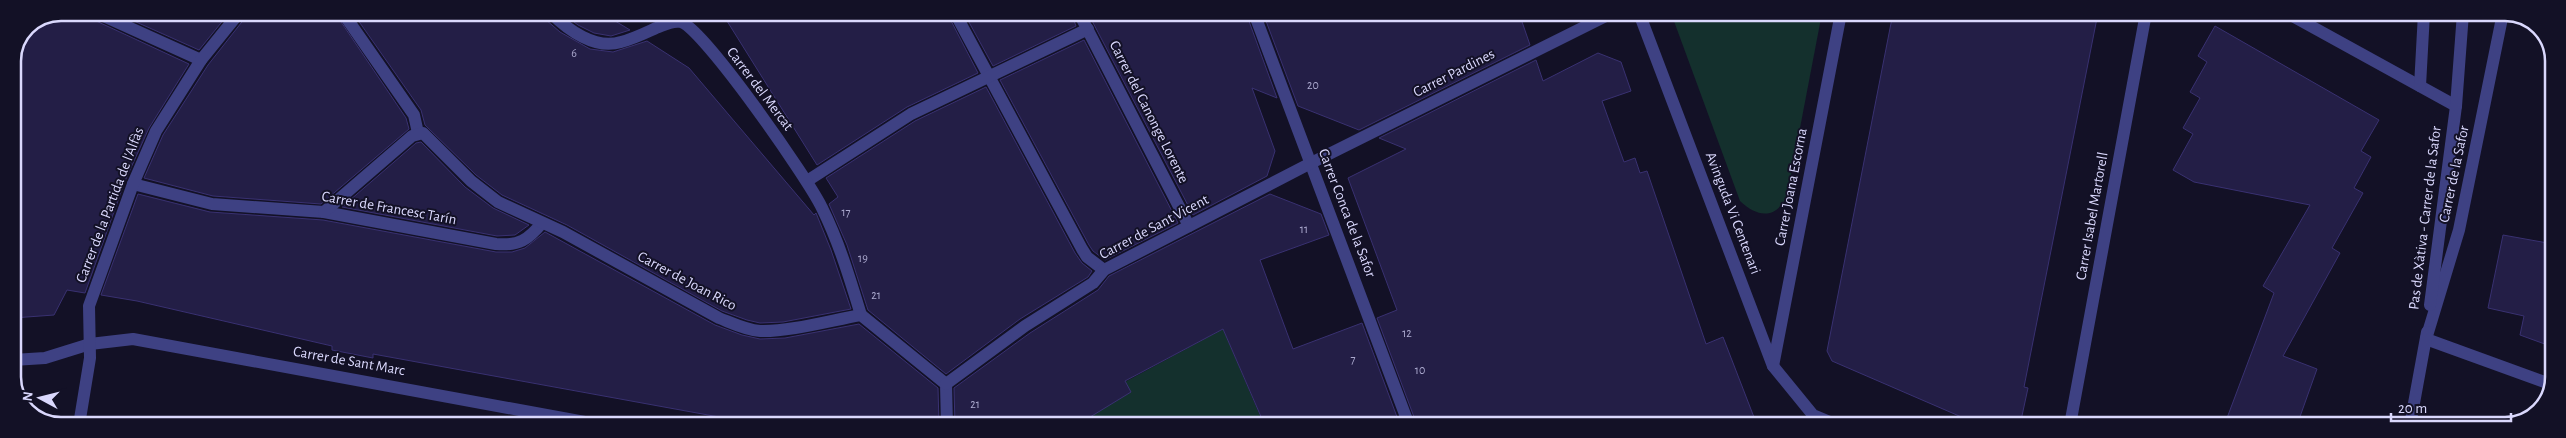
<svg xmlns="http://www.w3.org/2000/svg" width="2566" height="438" font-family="'Alegreya Sans',sans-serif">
	<rect width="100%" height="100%" fill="#131126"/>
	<g fill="#14302d">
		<path d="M1671,13H1822L1787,196C1775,220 1757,217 1740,201Z"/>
		<polygon points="1223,329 1264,425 1098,425 1075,411 1094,414 1130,392 1125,382"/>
	</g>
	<g fill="#231e46" stroke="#393171">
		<polygon points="61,12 89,12 94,20 189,64 149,128 125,181 85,293 67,290 54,315 13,318 12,61 27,26"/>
		<polygon points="116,13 229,13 199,50"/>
		<polygon points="247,13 335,13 406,118 409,129 321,204 213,196 144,178 163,135 208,65 245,18"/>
		<polygon points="353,13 543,13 545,19 560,32 590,49 613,52 647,41 689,68 814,215 816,213 831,250 851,309 783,322 760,323 747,320 722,311 567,225 502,195 476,175 425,125 421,110"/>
		<polygon points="562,13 602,13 630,30 611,36 594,33 578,25"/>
		<polygon points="722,13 947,13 978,73 907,107 817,165"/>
		<polygon points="964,13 1071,13 1076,26 993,66"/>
		<polygon points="1088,13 1246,13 1277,98 1252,88 1275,151 1267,176 1193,215"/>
		<polygon points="1263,13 1519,13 1530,45 1359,130 1298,106"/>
		<polygon points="1893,13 2098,13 2024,387 2028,388 2020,425 1980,425 1832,361 1827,351"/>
		<polygon points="2215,26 2379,120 2361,151 2371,157 2354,188 2363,193 2332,248 2340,253 2283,356 2317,369 2297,425 2238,425 2239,423 2227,418 2274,293 2263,286 2310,205 2194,182 2173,170 2193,134 2183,128 2200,98 2190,92 2207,62 2198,56"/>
		<polygon points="1084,40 1178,223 1105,260 1093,251 1089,245 1000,80"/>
		<polygon points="1598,53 1621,62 1631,91 1602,101 1624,162 1635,158 1640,173 1647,171 1706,344 1723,337 1757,425 1417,425 1377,318 1397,310 1348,178 1406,149 1379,138 1536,60 1543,81"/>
		<polygon points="986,87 1075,253 1082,263 1092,271 1088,277 1020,319 946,374 868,310 847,245 829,204 838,197 826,178 915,121"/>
		<polygon points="421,142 465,187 493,208 529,225 515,235 497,236 342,207 416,143"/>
		<polygon points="138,194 210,212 323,220 496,252 512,252 525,248 545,232 715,325 742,335 760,339 785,338 859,324 938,388 939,425 763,425 373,354 373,358 332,350 332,346 137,301 101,295"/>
		<polygon points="1270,194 1321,214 1329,235 1260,260 1293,349 1362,323 1400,425 1268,425 1262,419 1223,329 1125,381 1131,392 1077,425 955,425 954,388 1030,333 1098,290 1109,276"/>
		<polygon points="2503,235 2553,244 2553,347 2520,335 2524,316 2488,308"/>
	</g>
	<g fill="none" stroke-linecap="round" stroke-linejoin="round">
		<g stroke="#3e4183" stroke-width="12">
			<polyline points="97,13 201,60"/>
			<polyline points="955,13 1082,249 1087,257 1104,270"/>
			<polyline points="1079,13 1189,226"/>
			<polyline points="807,181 911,114 1088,29"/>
		</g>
		<g stroke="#3e4183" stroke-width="12">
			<polyline points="343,13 414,115 418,133"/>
			<path d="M551,13C568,30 595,50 621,42C633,39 645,33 656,28C664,25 672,20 681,22C704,29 809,180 822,208C839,242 850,279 861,315"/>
			<polyline points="1254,13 1409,425"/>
			<polyline points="1639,13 1773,366 1813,415 1837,425"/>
			<polyline points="2287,13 2456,106"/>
			<polyline points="2503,13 2459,230 2426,339 2553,385"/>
			<polyline points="2420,86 2424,13"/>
			<path d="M133,184L212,204L324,212L496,244C519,246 528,240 542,223"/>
			<path d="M324,212L412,136L423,133L471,181L498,202L563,232L719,318C732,323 746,330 760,331C789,332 832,320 861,315L946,384L947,425"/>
			<polyline points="2430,305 2456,106 2463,13"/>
			<polyline points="13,360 45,358 90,344 133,339 601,425"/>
			<polyline points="1773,366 1841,13"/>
			<polyline points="946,384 1025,326 1093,283 1104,270 1311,163 1612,13"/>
			<polyline points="79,425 90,358 89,306 133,184 156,131 201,60 239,13"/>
			<polyline points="2070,425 2146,13"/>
			<polyline points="2410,425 2427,332"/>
		</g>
	</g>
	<g text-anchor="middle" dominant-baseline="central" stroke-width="4" stroke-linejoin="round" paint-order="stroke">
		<g font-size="12" fill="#acaacf">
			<text x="574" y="53">6</text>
			<text x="1313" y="85">20</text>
			<text x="846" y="212">17</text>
			<text x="1304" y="229">11</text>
			<text x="863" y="258">19</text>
			<text x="876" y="295">21</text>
			<text x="1407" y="333">12</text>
			<text x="1353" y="359">7</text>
			<text x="1420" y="370">10</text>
			<text x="975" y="404">21</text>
		</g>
		<g font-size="15" fill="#dad8fd" stroke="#131126">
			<text transform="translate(1454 73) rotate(-27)">Carrer Pardines</text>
			<text transform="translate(760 89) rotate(53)">Carrer del Mercat</text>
			<text transform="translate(1149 112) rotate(63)">Carrer del Canonge Lorente</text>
			<text transform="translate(2454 174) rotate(-78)">Carrer de la Safor</text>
			<text transform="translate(1791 187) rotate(-79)">Carrer Joana Escorna</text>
			<text transform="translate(110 205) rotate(-69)">Carrer de la Partida de l'Alfàs</text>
			<text transform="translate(389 208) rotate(10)">Carrer de Francesc Tarín</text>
			<text transform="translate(1347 213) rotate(69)">Carrer Conca de la Safor</text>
			<text transform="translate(1733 213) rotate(69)">Avinguda Vi Centenari</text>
			<text transform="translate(2092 216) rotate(-80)">Carrer Isabel Martorell</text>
			<text transform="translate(2425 218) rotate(-83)">Pas de Xàtiva - Carrer de la Safor</text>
			<text transform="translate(1154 227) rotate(-28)">Carrer de Sant Vicent</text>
			<text transform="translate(687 281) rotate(28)">Carrer de Joan Rico</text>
			<text transform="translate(349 361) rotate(10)">Carrer de Sant Marc</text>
		</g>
	</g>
	<path d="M0 0H2566V438H0ZM61 21H2505A40 40 0 0 1 2545 61V377A40 40 0 0 1 2505 417H61A40 40 0 0 1 21 377V61A40 40 0 0 1 61 21Z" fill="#131126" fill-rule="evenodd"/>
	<path fill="none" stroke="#dad8fd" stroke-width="2.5" d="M61 21H2505A40 40 0 0 1 2545 61V377A40 40 0 0 1 2505 417H61A40 40 0 0 1 21 377V61A40 40 0 0 1 61 21Z"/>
	<g transform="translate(40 398) rotate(277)" stroke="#131126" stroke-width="4" paint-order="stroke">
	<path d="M0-4L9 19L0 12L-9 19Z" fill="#dad8fd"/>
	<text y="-8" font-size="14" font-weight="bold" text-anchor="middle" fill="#dad8fd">N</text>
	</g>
	<path d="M2391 413v8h120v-8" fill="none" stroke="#dad8fd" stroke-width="2.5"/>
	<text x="2398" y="413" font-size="15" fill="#dad8fd" stroke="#131126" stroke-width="4" paint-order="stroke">20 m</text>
</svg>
